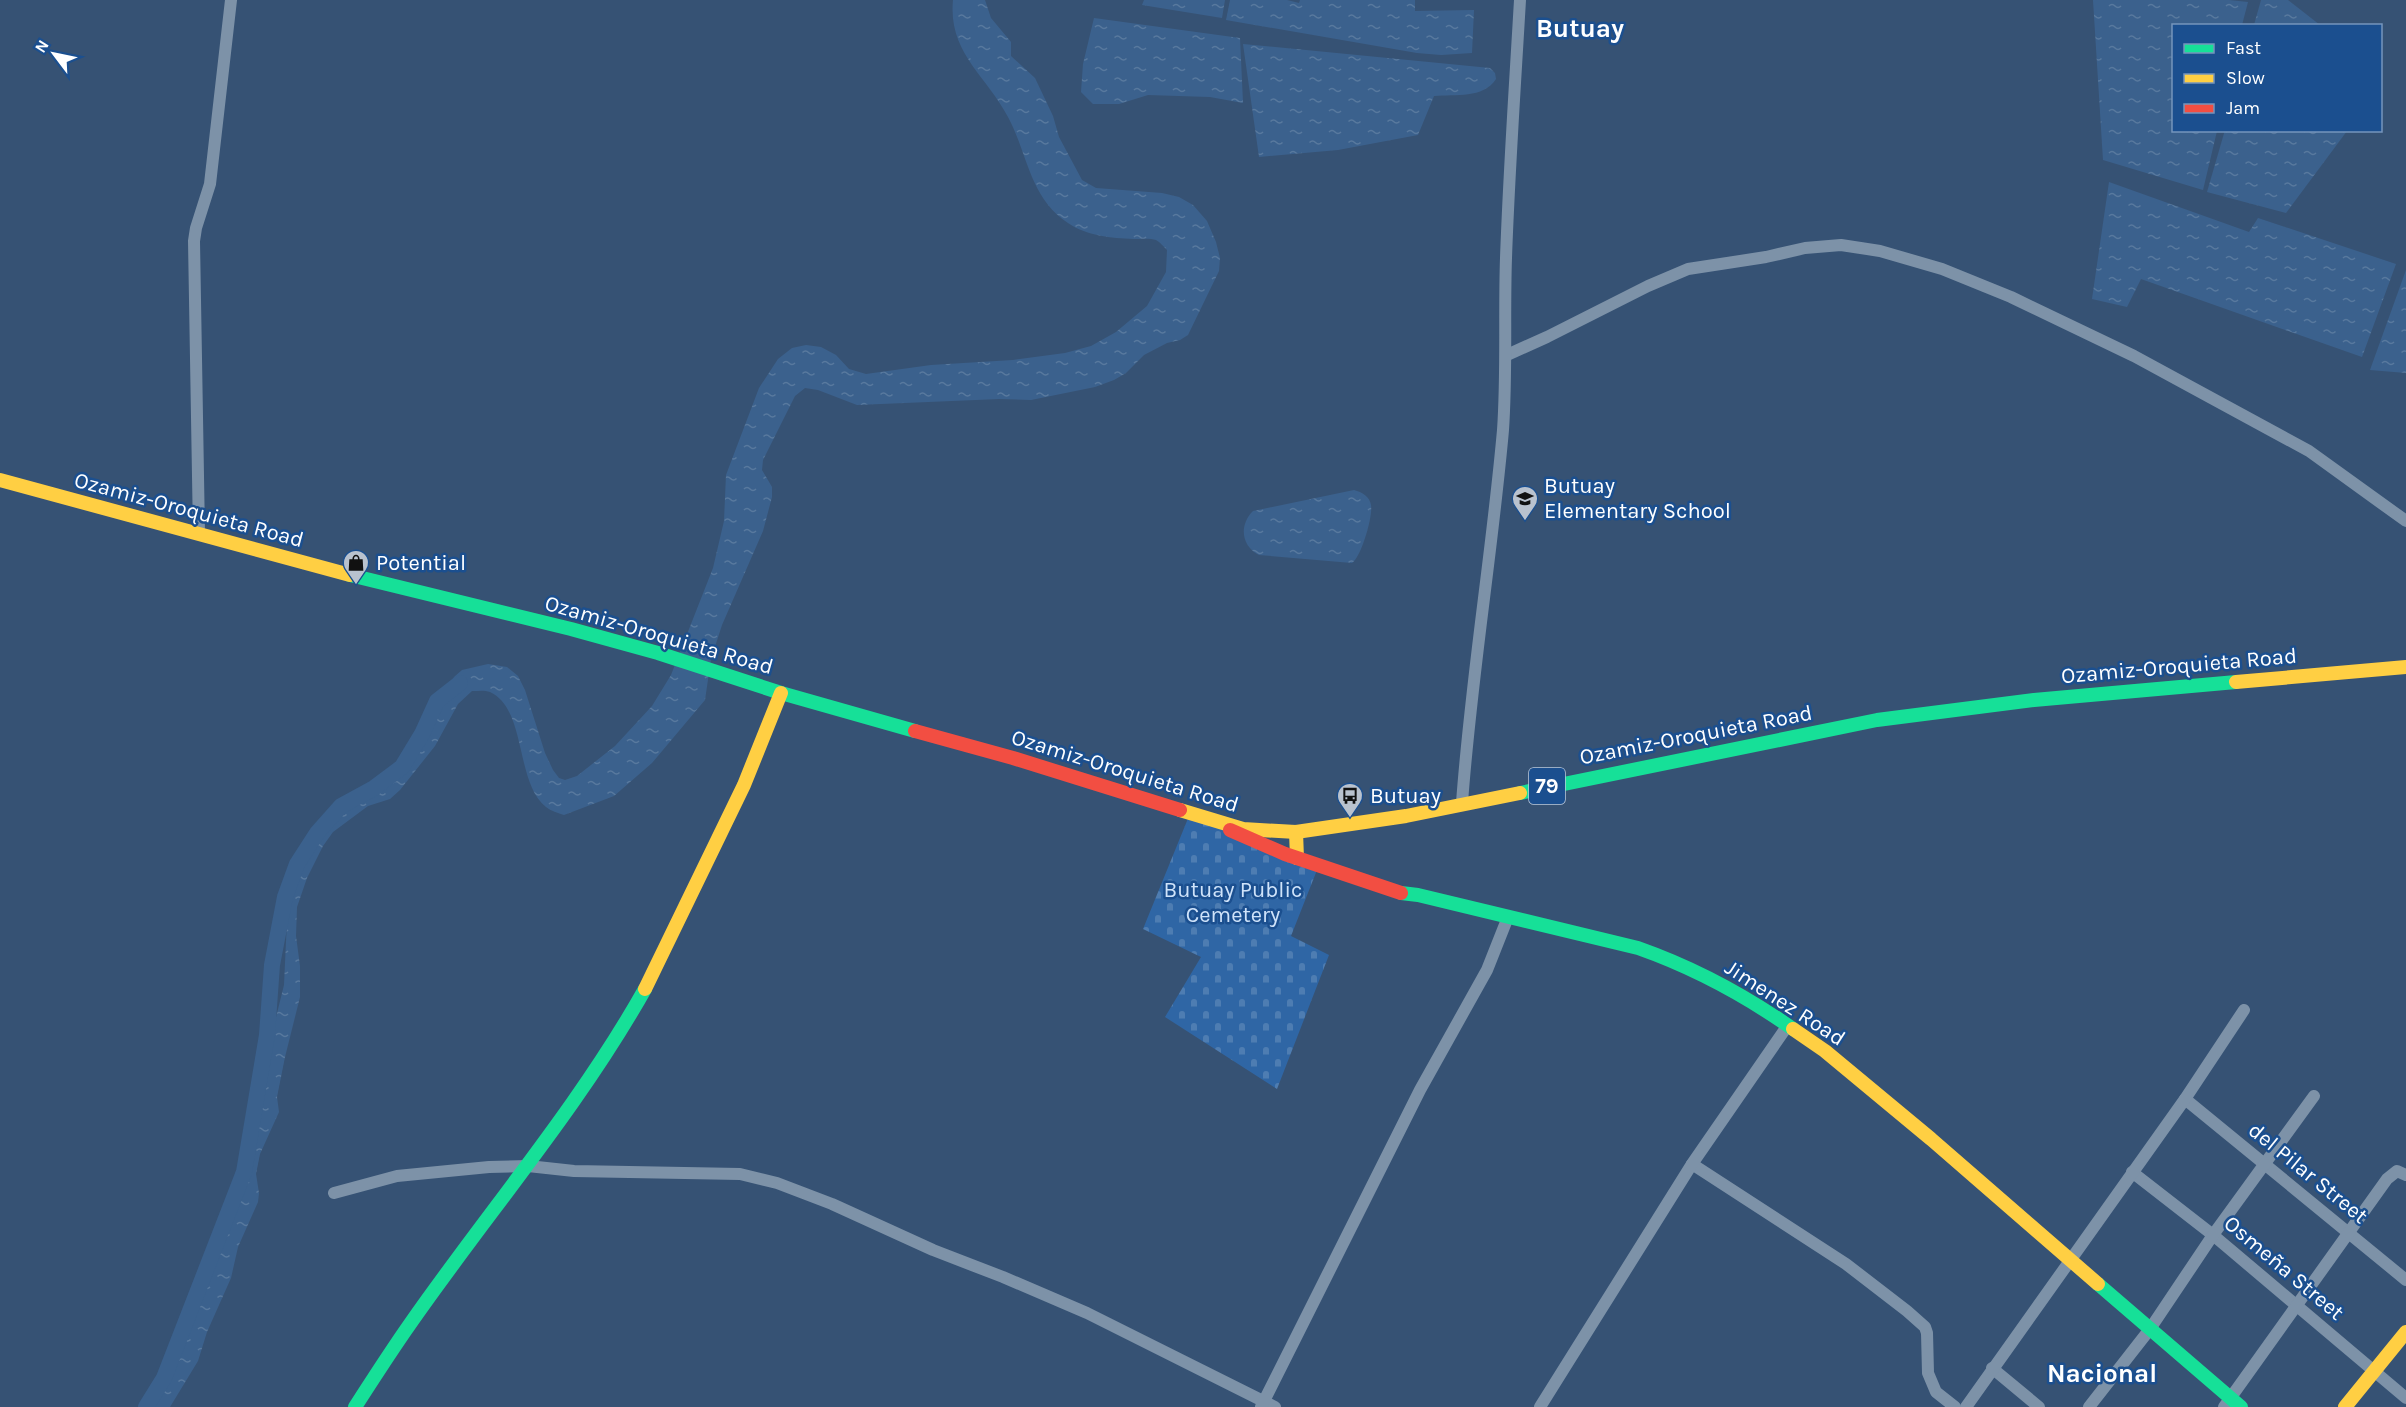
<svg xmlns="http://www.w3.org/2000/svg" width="2406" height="1407" font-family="Karla,sans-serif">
	<defs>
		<pattern id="cemetery-stones" width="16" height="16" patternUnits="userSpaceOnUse" patternTransform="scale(1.5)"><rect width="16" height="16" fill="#2f66a5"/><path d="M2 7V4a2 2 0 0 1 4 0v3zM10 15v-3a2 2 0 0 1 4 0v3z" fill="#4e7db2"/></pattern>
		<pattern id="water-ripples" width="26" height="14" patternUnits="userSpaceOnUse" patternTransform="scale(1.5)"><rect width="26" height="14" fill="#3b618d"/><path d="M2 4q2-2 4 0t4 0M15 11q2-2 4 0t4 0" fill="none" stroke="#58799e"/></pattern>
	</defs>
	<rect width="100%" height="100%" fill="#365274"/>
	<polygon fill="url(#cemetery-stones)" points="1189,816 1317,870 1291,936 1329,955 1277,1089 1165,1017 1201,957 1143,929"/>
	<g fill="url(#water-ripples)">
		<path d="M953,0H985L991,18L1011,42V56L1035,78L1053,116L1059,137L1082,180L1096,188L1162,193L1179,197L1193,205L1207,221L1216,242L1220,258L1219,271L1188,335L1180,340L1167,343L1144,355L1126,373L1114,380L1095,387L1031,400L999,399L857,405L818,390L805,388L795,396L763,460L762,470L772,487V497L763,531L722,625L711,659L705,700L652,763L614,796L564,815C558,813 551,811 546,807C515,783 527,709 490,692C485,690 478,691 472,691L458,704L435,746L400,790L390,799L368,806L333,832L323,846L307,878L297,907L296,936L300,966V997L285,1057L277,1097L279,1112L260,1154L256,1174L259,1193L258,1202L238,1247L231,1278L207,1332L198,1361L170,1407H155L156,1401L182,1349L203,1298L249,1159L263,1070L284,985L288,899L298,871L314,842L342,812L361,798L387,785L403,773L428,730L454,677L462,670L488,664L507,667L518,676L525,690L545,753L553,770L559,778L565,780L577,776L615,746L652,706L671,675L713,568L724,521L726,475L759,388L778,359L792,348L806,345L821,347L836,355L849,369L866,374L931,365L1013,360L1065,353L1091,346L1116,332L1147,306L1166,272L1167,250C1164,247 1160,242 1156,240C1151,238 1140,239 1134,239C1111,238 1087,236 1068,223C1029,197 1028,154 1008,117C986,75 948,53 953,0Z"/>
		<polygon points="1144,0 1225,0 1222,18 1142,5"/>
		<polygon points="1230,0 1287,0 1299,3 1300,0 1415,0 1415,11 1474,10 1472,53 1441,55 1417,53 1226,20"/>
		<polygon points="2093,0 2229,0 2248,2 2242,25 2174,26 2174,130 2217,131 2203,190 2103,160"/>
		<polygon points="2261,0 2288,0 2320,25 2254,25"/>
		<polygon points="1094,18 1240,38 1243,103 1210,97 1148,95 1119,104 1093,104 1081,92 1083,64"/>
		<path d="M1243,44L1490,68L1495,73L1496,79C1483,99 1455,94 1434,96L1418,135L1338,150L1259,157Z"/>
		<polygon points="2225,130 2347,130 2347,131 2286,213 2207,192"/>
		<polygon points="2109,182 2249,232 2258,218 2396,264 2362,357 2141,279 2127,307 2092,299"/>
		<polygon points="2406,270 2406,373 2370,370"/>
		<path d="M1354,490C1362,492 1370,497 1371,505C1373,517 1361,557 1352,563L1259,555C1241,546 1239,525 1253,511Z"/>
	</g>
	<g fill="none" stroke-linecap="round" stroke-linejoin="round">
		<polyline stroke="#3b618d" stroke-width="16" points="146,1407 164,1378 244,1172 267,1035 272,965 285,897 297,864 317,833 341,806 374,788 402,767 422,734 437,701 460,683"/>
		<g stroke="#7d92a8" stroke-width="12">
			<polyline points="1507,355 1547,337 1648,286 1688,269 1766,257 1805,248 1841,245 1880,251 1942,269 2011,297 2134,356 2309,451 2406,521"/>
			<polyline points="199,534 194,241 196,228 210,184 231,0"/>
			<path d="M1462,803C1471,678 1492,554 1503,430C1507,372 1504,315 1506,258C1509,172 1515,86 1520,0"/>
			<polyline points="2185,1099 2406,1280"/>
			<polyline points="1692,1164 1846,1264 1907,1311 1925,1327 1927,1333 1928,1373 1936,1392 1955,1407"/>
			<polyline points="2132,1172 2213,1235 2406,1398"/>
			<polyline points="334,1193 397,1176 489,1167 528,1166 574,1171 740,1174 777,1183 832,1204 933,1250 1003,1277 1087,1313 1275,1407"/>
			<polyline points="1992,1368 2039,1407"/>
			<polyline points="1261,1407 1420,1090 1487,970 1508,917"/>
			<polyline points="1540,1407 1692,1164 1788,1025"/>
			<polyline points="1966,1407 2185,1099 2244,1010"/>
			<polyline points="2089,1407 2150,1329 2213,1235 2314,1096"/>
			<polyline points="2224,1407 2387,1179 2397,1171 2406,1175"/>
		</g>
		<g stroke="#16e098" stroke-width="14">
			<polyline points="350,575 571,629 658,653 781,693 915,731"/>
			<polyline points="1520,793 1877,720 2034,700 2236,682"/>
			<path d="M1401,893L1418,895L1638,948C1692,967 1746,996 1793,1029"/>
			<polyline points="2098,1284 2241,1407"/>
			<path d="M355,1407C373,1379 391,1351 410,1324C488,1212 578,1108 645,989"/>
		</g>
		<g stroke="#ffcf43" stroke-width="14">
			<polyline points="0,480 350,575"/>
			<polyline points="2236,682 2406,667"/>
			<polyline points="1180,810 1243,829 1296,832 1406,816 1520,793"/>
			<polyline points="1296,832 1297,858"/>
			<polyline points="645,989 744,785 781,693"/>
			<polyline points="1793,1029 1825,1051 1931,1139 2098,1284"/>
			<polyline points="2345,1407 2406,1332"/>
		</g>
		<g stroke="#f24e42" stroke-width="14">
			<polyline points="915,731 1013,758 1180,810"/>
			<polyline points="1230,830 1285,854 1401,893"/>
		</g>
	</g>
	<defs>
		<symbol id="school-pin" viewBox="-11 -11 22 30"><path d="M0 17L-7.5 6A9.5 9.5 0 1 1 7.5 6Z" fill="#b9c2ce" stroke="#1b4f8f"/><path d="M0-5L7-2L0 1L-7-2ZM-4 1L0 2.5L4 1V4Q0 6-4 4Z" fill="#111"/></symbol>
		<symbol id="shop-pin" viewBox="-11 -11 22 30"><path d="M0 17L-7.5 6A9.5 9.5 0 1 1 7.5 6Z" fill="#b9c2ce" stroke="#1b4f8f"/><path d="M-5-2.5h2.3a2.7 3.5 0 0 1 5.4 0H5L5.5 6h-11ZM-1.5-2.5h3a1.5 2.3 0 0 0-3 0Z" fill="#111"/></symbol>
		<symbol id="bus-pin" viewBox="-11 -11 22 30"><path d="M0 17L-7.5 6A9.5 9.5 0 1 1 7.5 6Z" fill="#b9c2ce" stroke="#1b4f8f"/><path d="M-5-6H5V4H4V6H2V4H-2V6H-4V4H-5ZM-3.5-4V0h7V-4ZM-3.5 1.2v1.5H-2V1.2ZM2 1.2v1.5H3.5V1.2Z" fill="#111"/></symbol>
	</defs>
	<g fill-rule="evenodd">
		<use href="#school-pin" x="1510" y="484" width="30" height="40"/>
		<use href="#shop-pin" x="341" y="548" width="30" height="40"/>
		<use href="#bus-pin" x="1335" y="781" width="30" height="40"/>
	</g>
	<g text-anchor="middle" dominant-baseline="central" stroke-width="5" stroke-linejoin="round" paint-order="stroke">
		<rect fill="#1b4f8f" stroke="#bbcadd" stroke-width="1.5" x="1529" y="768" width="36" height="36" rx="4.5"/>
		<g font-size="21" font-weight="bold" fill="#fff">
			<text x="1547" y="786">79</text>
		</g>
		<g font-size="22" fill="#fff" stroke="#1b4f8f" text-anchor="start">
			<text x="1544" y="486">Butuay<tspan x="1544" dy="25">Elementary School</tspan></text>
			<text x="376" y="563">Potential</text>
			<text x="1370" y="796">Butuay</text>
		</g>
		<g font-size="22" fill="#fff" stroke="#1b4f8f">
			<text transform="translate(189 510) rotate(15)">Ozamiz-Oroquieta Road</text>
			<text transform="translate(659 635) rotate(16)">Ozamiz-Oroquieta Road</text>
			<text transform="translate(2179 666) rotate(-5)">Ozamiz-Oroquieta Road</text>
			<text transform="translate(1696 735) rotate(-11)">Ozamiz-Oroquieta Road</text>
			<text transform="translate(1125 771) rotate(17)">Ozamiz-Oroquieta Road</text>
			<text transform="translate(1785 1003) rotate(33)">Jimenez Road</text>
			<text transform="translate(2308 1173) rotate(39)">del Pilar Street</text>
			<text transform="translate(2284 1268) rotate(40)">Osmeña Street</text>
		</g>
		<g font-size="22" fill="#cfe3fa" stroke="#1b4f8f">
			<text x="1233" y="890">Butuay Public<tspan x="1233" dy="25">Cemetery</tspan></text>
		</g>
		<g font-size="26" font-weight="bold" fill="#fff" stroke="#1b4f8f">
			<text x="1580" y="28">Butuay</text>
			<text x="2102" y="1373">Nacional</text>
		</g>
	</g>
	<rect x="2172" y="24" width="210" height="108" fill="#1b4f8f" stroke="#7695bc" stroke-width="1.5"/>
	<rect x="2184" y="44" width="30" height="9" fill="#16e098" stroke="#7695bc" stroke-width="1.5"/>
	<text x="2226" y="54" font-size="18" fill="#ffffff">Fast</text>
	<rect x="2184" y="74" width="30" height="9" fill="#ffcf43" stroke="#7695bc" stroke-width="1.5"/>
	<text x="2226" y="84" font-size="18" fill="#ffffff">Slow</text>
	<rect x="2184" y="104" width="30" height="9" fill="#f24e42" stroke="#7695bc" stroke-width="1.5"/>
	<text x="2226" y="114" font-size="18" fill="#ffffff">Jam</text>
	<g transform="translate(54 54) rotate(302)" stroke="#1b4f8f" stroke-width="4.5" paint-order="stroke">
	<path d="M0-4.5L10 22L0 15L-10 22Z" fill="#ffffff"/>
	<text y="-9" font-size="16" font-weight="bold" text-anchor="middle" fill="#ffffff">N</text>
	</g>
</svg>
